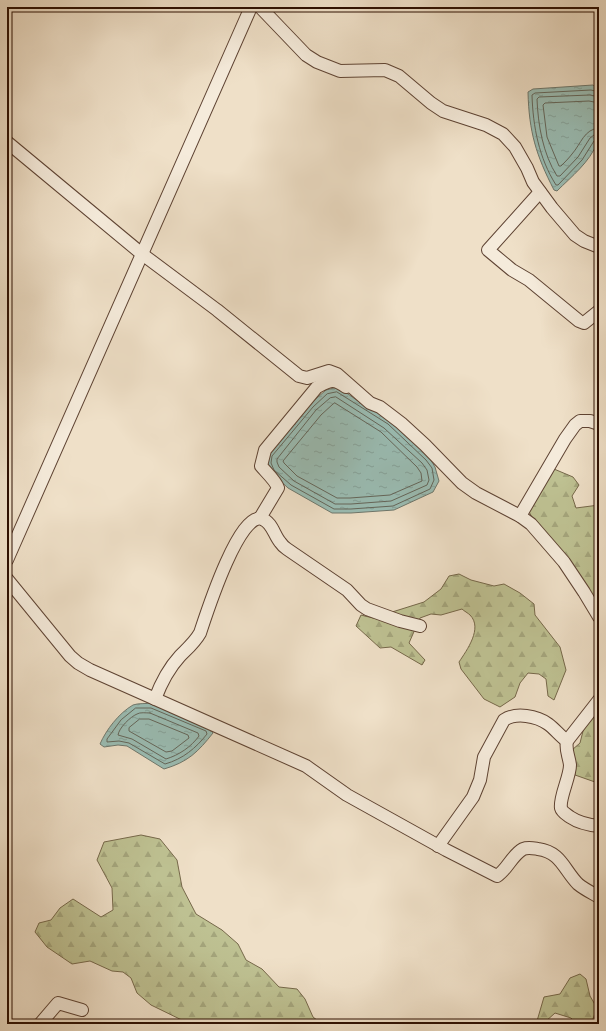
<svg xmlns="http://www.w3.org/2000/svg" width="606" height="1031" font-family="Alegreya,serif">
	<defs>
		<pattern id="forest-firs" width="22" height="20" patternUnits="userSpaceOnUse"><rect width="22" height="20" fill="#bec192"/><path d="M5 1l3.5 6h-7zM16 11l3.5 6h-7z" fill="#a4a57c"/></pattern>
		<pattern id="water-ripples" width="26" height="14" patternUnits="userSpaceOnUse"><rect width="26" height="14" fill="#9abdb4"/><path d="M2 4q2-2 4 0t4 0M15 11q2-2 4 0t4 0" fill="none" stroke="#85a199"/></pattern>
	</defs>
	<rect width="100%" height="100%" fill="#efe0c8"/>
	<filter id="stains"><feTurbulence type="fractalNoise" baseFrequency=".005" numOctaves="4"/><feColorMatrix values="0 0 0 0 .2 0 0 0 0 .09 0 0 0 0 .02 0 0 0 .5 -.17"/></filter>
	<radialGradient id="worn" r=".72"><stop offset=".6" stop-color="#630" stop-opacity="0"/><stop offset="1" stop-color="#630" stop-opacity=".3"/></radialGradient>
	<g fill="url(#forest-firs)" stroke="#76684a">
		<polygon points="554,469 573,477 579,485 572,496 576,508 599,505 599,609 537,526 528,510"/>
		<path d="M459,574L471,580L494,586L504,584L520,593L534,604L535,615L560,647L566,670L554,700L548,696L546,679L539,674L528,673L520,683L515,697L500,707L484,699L461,669L459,662C467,650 483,628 470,615C468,613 464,611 462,609L441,615L431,614L420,618L409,643L425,660L422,665L391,647L380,648L356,626L361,615L373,618L424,602L441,589L449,576Z"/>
		<polygon points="599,706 599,797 595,793 595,782 575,775 572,750 580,743 584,727"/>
		<polygon points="141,835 160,839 177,860 182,887 196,914 222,930 238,944 246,960 262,969 279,987 297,989 305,999 313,1017 322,1024 190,1024 151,1005 137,993 131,978 123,972 112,971 90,961 72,964 47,947 35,932 39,923 51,920 60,908 73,899 101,917 113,910 112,888 97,860 104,842"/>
		<polygon points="580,974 586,979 590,996 597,1008 591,1024 576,1024 571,1018 555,1013 545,1022 537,1021 544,997 560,994 570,978"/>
	</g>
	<g fill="url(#water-ripples)" stroke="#6e776c">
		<path d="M593,85L599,90C599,103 602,132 597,143C590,162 571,177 557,191L554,190C536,155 529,132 528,92L533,89Z"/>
		<polygon points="338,387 358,401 390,420 429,457 435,467 439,481 433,492 394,510 351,513 332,513 288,488 271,472 267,464 268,455 310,404 326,390"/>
		<path d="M152,703L209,728L213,733C198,752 188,762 164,769L127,746L118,745L104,747L100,744C106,730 119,713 133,705C138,703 146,704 152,703Z"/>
	</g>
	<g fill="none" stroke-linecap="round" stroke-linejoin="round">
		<g stroke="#64665a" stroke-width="1">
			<path d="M599,92L591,90L535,93L532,95C533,127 539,158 556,185H558L582,160L594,141L599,139"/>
			<path d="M599,97L590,95L539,97L537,99C538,125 543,154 557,176H560L578,157L590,138L594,135L599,134"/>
			<path d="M599,103L589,101L545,103L543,105L547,137L559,166H561C565,162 569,158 572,154C581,144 584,129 599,128"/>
			<polygon points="337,392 388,424 426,460 432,468 434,480 430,489 393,506 351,509 334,509 291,485 274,470 271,463 272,456 313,407 327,394"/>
			<polygon points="336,397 384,428 422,463 427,470 429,480 427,485 391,501 351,504 335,504 294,481 279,467 277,462 277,459 316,410 330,398"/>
			<polygon points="335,403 381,432 417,467 421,473 422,481 390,495 350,498 337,498 297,476 284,463 283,461 321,415 333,404"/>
			<path d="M136,708H151L206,731L207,734C196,748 183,759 165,764L129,743L119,741L107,742V739L121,720Z"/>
			<path d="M150,713L198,733L199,736C191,747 179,755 166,759L132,739L118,735C119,728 130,717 137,714C140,712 146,713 150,713Z"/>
			<polygon points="140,719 149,719 188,735 189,738 172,751 166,752 129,731 129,728"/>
		</g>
		<defs>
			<g id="minor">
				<polyline points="260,7 306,55 317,62 340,71 385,70 399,76 431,103 443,111 486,125 503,134 515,147 527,168 533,182 552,208 575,235 584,241 599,247"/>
				<polyline points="7,142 142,254 217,310 299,376 307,378 329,371 337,374 370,403 380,407 401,423 425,445 462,483 476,493 520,516 531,524 564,562 584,592 599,617"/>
				<polyline points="540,192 488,250 512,270 529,280 579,321 584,323 599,311"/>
				<polyline points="520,516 565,439 575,425 580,421 590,421 599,424"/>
				<path d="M260,518L278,488C276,481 266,472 261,466L265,450L317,387C331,380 333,378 346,387"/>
				<polyline points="7,560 251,7"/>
				<path d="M7,579L70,656L78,663L90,670L306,766L347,795L446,850L497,876C507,870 512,855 523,849C528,847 532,848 538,849C561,852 564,870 578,884C584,889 592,893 599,897"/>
				<path d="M155,699C161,683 169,668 180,656C188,648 195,642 200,633C206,615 239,511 262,519C272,522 274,535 280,542C282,545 284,547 287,549L347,590L361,605L367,609L400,621L420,626"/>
				<path d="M599,700L567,741C565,750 569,756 570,765C570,777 559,798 561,808C562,812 566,814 570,817C579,823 588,825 599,826"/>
				<path d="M438,846L473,797L480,780L484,757L504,720C516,712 537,716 548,724C555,729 560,736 567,741"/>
				<polyline points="40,1024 58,1003 82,1010"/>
			</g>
		</defs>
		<use href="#minor" stroke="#5e4333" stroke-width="14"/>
		<use href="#minor" stroke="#f5ebdb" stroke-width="12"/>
	</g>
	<rect width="606" height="1031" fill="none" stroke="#efe0c8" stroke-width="24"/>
	<rect x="8" y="8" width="590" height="1015" fill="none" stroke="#2d0f01" stroke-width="2"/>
	<rect x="12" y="12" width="582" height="1007" fill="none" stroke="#2d0f01"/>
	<rect width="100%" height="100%" filter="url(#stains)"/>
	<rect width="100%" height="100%" fill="url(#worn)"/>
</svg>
